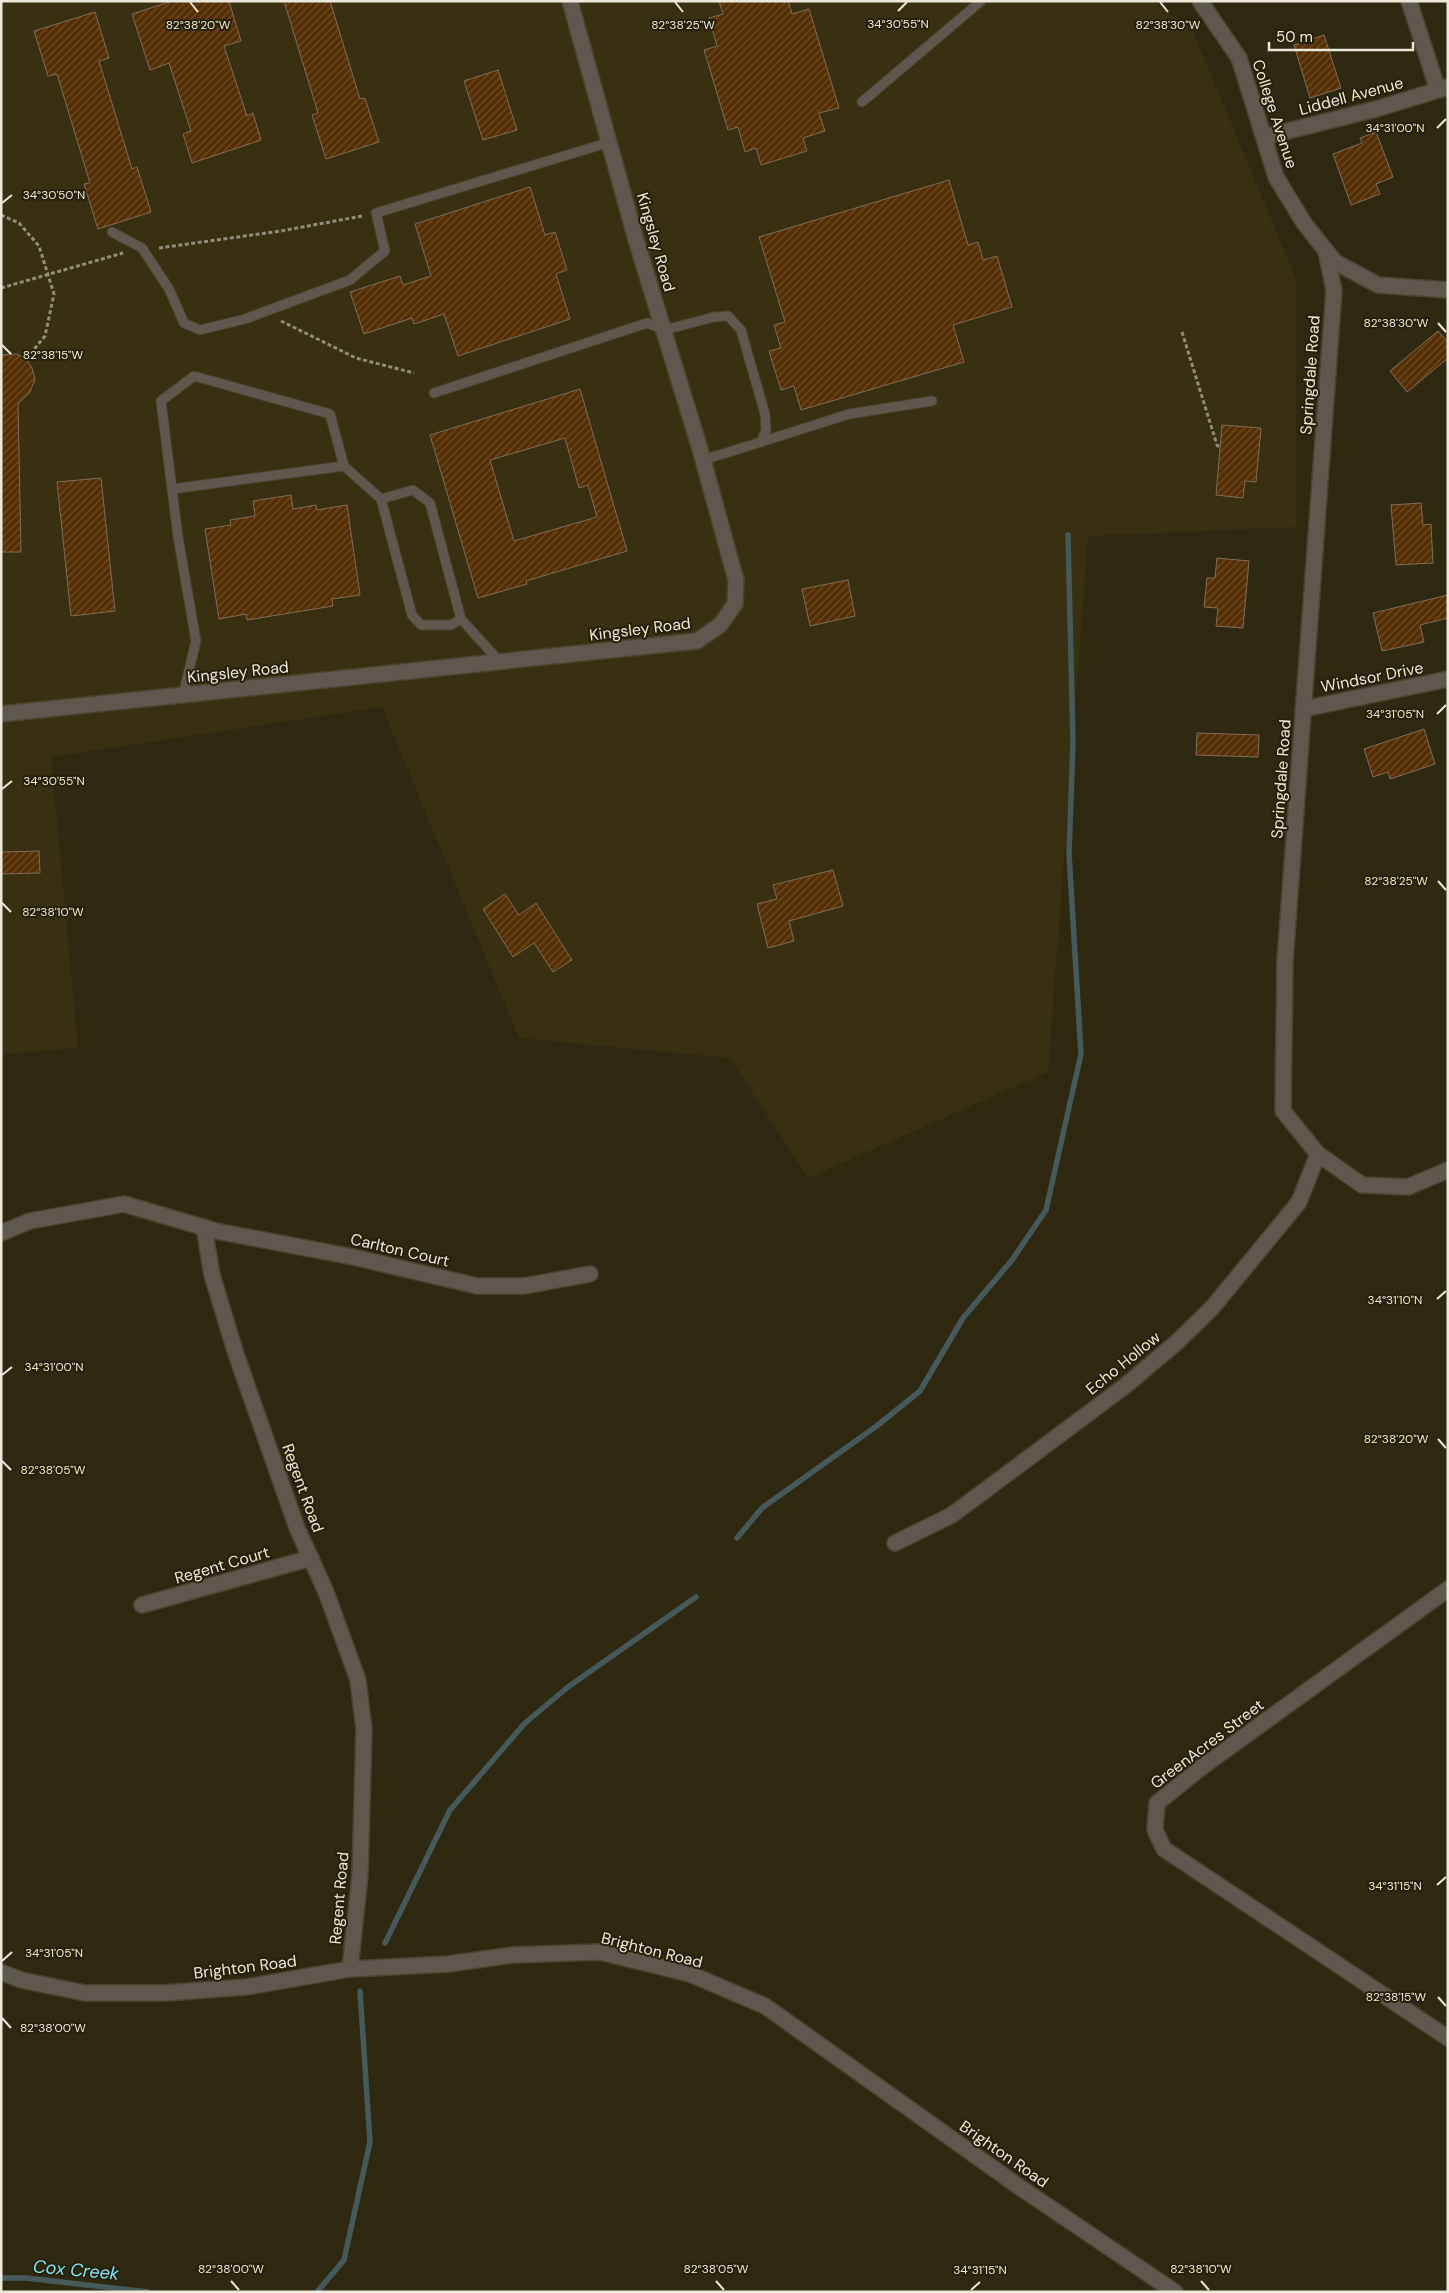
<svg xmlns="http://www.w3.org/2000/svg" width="1449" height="2293" font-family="'DM Sans',sans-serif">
	<defs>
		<pattern id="building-hatch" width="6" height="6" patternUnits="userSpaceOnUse" patternTransform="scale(1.25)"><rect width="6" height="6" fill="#552f04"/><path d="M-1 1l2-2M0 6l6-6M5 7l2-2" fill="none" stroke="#6e4d28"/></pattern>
	</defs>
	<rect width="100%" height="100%" fill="#302912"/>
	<polygon fill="#383010" points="1,1 1152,1 1192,29 1296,279 1296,527 1088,536 1048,1072 808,1178 730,1058 519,1038 382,707 51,757 78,1048 1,1054"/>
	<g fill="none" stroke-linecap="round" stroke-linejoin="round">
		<g stroke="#475a5b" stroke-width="5.5">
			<polyline points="737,1538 762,1508 878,1425 920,1391 963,1318 1012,1260 1046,1210 1081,1054 1069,853 1073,743 1068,535"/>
			<polyline points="385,1943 450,1810 525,1723 568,1687 696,1597"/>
			<polyline points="1,2278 26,2278 148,2292"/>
			<polyline points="317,2292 344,2260 370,2142 360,1991"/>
		</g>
	</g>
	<g fill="url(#building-hatch)" stroke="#826c5a" fill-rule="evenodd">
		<polygon points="172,1 229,1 241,41 224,46 247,116 253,113 261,140 192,163 183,134 191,131 169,63 150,70 132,14"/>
		<polygon points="284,1 330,1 360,99 365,98 379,142 326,159 312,115 318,113"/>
		<polygon points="719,1 788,1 792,14 809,9 839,108 819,113 825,131 803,138 807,151 761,165 756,148 745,152 738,127 728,130 704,50 717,46 709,18 723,14"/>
		<polygon points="95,12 109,58 99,61 132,169 137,167 151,212 98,229 84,184 90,183 57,74 48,76 34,31"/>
		<polygon points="1324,35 1341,88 1310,98 1294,45"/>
		<polygon points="498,70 517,130 483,140 464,81"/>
		<polygon points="1376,132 1393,177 1376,184 1380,194 1351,205 1333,154 1362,143 1360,138"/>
		<polygon points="949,180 968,245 978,242 983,260 997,256 1012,307 953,325 964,362 801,410 794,386 781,390 769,351 781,348 774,325 785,322 759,237"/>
		<polygon points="530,187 545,235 555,232 567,270 556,274 570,319 458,356 444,314 414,324 412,318 364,334 350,292 400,276 403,285 431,276 415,224"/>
		<polygon points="1438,331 1448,342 1448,358 1407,392 1390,371"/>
		<polygon points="17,354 26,359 32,368 35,379 30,392 18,404 21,552 1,552 1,355"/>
		<path d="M580,389L627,551L526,581L527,584L478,598L430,435ZM565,438L579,488L588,485L597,517L514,541L490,460Z"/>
		<polygon points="1222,425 1261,428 1256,482 1245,481 1243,498 1216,495"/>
		<polygon points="101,478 115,611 71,616 57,482"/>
		<polygon points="291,495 293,509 316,505 317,510 347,505 360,595 332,599 333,606 247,620 246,614 219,619 205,529 231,525 230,520 255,516 253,501"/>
		<polygon points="1421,503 1423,525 1431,524 1433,563 1396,565 1391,505"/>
		<polygon points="1217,558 1249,561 1243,628 1216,626 1218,608 1204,607 1207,578 1215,578"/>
		<polygon points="848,580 855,616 810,626 802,589"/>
		<polygon points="1448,595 1448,618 1420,625 1424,642 1382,651 1373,613"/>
		<polygon points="1424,729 1435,764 1390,779 1388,772 1373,777 1364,749"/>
		<polygon points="1197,733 1259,735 1258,757 1196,755"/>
		<polygon points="39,851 40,873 1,874 1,852"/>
		<polygon points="833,870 843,906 789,921 794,941 768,948 757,904 777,899 773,885"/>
		<polygon points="505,894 519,915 536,903 572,960 553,972 534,943 513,957 483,909"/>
	</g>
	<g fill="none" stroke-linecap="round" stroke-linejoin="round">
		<defs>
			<g id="service">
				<polyline points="862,102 981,1"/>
				<polyline points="112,232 142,248 169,289 184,323 200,330 245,319 350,280 385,251 376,213 610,142"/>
				<polyline points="434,393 647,323 664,330 714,317 728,316 741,330 765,414 766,430 761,442 703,460"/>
				<polyline points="761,442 849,414 932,401"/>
				<polyline points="172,489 344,466"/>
				<polyline points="381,499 413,490 430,503 461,619 500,662"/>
				<polyline points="183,695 196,641 178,537 161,401 194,376 330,414 344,466 381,499 412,615 421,625 451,625 461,619"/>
			</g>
			<g id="minor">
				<polyline points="1200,1 1239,58 1276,177 1304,223 1335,262 1378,285 1448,290"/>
				<polyline points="1409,1 1438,90"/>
				<polyline points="1264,137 1376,109 1448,87"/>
				<polyline points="1326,252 1334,290 1285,961 1283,1111 1318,1154 1362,1185 1408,1187 1448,1170"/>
				<polyline points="1303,709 1448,679"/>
				<polyline points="1,714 697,641 720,625 735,604 736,580 700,449 636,240 570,1"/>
				<polyline points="204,1227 212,1275 236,1354 297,1528 326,1592 358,1680 364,1729 360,1875 350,1969"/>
				<polyline points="1,1233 30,1221 124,1204 216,1231 353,1257 477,1286 524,1286 590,1274"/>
				<polyline points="895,1543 952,1515 1125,1386 1176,1343 1212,1308 1299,1202 1318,1154"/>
				<polyline points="1448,1589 1202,1767 1157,1803 1155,1830 1164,1849 1448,2038"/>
				<polyline points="142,1605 311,1558"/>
				<polyline points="1,1972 21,1980 85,1993 164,1993 246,1987 350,1969 448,1964 513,1955 600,1952 690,1974 765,2006 1018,2186 1175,2292"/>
			</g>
		</defs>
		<use href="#service" stroke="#4a442e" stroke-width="11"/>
		<use href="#minor" stroke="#4a442e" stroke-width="18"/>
		<g stroke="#928e7b" stroke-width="3" stroke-dasharray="4 2.5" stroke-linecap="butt">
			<polyline points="1,215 19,223 39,246 54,294 45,336 26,359"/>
			<polyline points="159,248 281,231 362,216"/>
			<polyline points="1,288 123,253"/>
			<polyline points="281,321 356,358 414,373"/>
			<polyline points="1182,332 1217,445 1220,448"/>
		</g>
		<use href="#service" stroke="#5e584e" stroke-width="9"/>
		<use href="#minor" stroke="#5e584e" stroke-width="15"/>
	</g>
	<path fill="none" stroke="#ece9da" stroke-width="2" d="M190,2L198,12M675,2L683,12M1160,2L1168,12M898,11L907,2M1437,128L1446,119M2,203L12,195M1438,323L1446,332M2,345L11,354M1437,714L1446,705M2,789L12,781M1438,881L1446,890M2,903L11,912M1437,1299L1446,1291M2,1375L12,1367M1438,1439L1446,1448M2,1461L11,1470M1437,1885L1446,1877M2,1961L12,1952M1438,1997L1446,2006M2,2018L11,2028M231,2281L239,2290M716,2281L724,2290M1201,2281L1209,2290M971,2290L980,2282"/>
	<g text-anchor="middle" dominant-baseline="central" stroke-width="4" stroke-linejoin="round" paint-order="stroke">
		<g font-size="16" fill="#ece9da" stroke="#262008">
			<text transform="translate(1351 96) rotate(-15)">Liddell Avenue</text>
			<text transform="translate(1275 114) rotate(72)">College Avenue</text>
			<text transform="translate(656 242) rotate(74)">Kingsley Road</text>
			<text transform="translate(1310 375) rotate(-86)">Springdale Road</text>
			<text transform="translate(640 629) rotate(-7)">Kingsley Road</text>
			<text transform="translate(238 672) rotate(-6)">Kingsley Road</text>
			<text transform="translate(1372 677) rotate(-11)">Windsor Drive</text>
			<text transform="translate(1281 779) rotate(-86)">Springdale Road</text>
			<text transform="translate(400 1250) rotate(13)">Carlton Court</text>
			<text transform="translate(1123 1363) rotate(-39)">Echo Hollow</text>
			<text transform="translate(303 1488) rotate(70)">Regent Road</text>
			<text transform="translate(222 1565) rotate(-16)">Regent Court</text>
			<text transform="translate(1207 1744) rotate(-37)">GreenAcres Street</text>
			<text transform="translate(339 1898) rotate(-85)">Regent Road</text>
			<text transform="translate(652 1950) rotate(14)">Brighton Road</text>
			<text transform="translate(245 1967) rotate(-7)">Brighton Road</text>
			<text transform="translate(1004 2154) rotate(35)">Brighton Road</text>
		</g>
		<g font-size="18" font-style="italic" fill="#7ee3fb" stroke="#262008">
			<text transform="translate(76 2270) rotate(5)">Cox Creek</text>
		</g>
	</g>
	<g font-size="12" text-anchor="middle" fill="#ece9da" stroke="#262008" stroke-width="4" stroke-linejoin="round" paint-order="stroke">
		<text x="898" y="28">34°30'55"N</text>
		<text x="1168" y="29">82°38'30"W</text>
		<text x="198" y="29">82°38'20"W</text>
		<text x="683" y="29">82°38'25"W</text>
		<text x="1395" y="132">34°31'00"N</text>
		<text x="54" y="199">34°30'50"N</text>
		<text x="1396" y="327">82°38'30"W</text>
		<text x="53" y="359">82°38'15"W</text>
		<text x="1395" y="718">34°31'05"N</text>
		<text x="54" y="785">34°30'55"N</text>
		<text x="1396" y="885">82°38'25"W</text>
		<text x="53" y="916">82°38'10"W</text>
		<text x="1395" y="1304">34°31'10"N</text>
		<text x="54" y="1371">34°31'00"N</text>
		<text x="1396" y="1443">82°38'20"W</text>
		<text x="53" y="1474">82°38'05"W</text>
		<text x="1395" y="1890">34°31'15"N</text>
		<text x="54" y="1957">34°31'05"N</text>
		<text x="1396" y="2001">82°38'15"W</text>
		<text x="53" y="2032">82°38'00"W</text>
		<text x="231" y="2273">82°38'00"W</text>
		<text x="716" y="2273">82°38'05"W</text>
		<text x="1201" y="2273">82°38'10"W</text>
		<text x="980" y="2274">34°31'15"N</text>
	</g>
	<rect width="1449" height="2293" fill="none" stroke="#ece9da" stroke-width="5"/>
	<path d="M1269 42v8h144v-8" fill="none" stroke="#ece9da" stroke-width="2.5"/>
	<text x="1276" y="42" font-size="15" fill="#ece9da" stroke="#262008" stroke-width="4" paint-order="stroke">50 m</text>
</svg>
